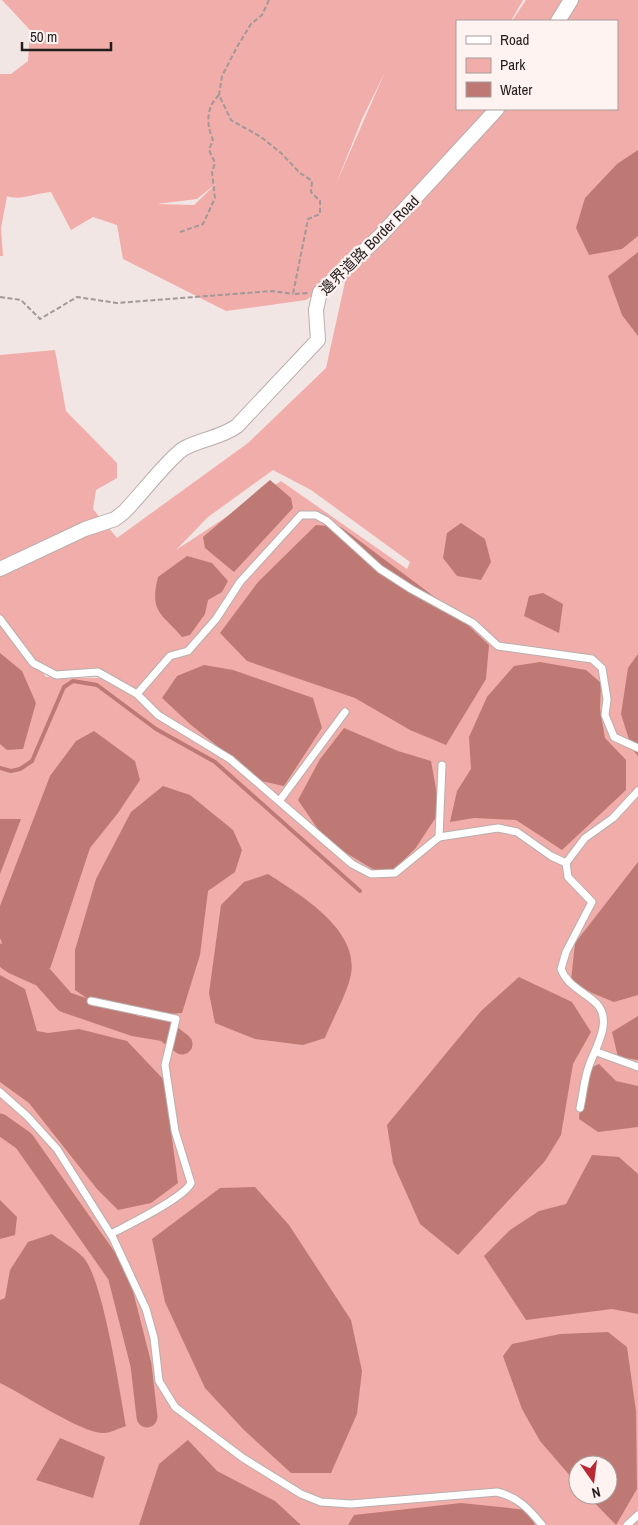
<svg xmlns="http://www.w3.org/2000/svg" width="638" height="1525" font-family="'Archivo Narrow','Noto Sans SC',sans-serif">
	<rect width="100%" height="100%" fill="#f2e6e5"/>
	<path fill="#f1ada9" fill-rule="evenodd" d="M2,0H523L511,21H457V109H617V21H512L526,0H638V1525H0V355L55,350L66,411L117,463V478L96,490L93,509L117,538L248,443L326,368L347,273L306,300L226,311L123,259L117,225L93,217L71,230L51,192C37,193 20,201 7,196L1,228L3,256H0V74H11L28,61L30,30ZM385,72L336,184L362,119ZM218,182L194,205L157,204L197,199ZM273,470L311,490L410,562L407,569L281,481L176,550L208,517ZM37,665L56,675L76,673L104,678L46,677ZM578,1465H608V1495H578Z"/>
	<g fill="#be7975">
		<polygon points="638,150 638,236 622,249 589,255 576,228 585,198 617,164"/>
		<polygon points="638,252 638,336 622,315 608,276"/>
		<polygon points="270,480 291,498 293,508 234,572 205,548 203,537"/>
		<polygon points="461,523 485,539 491,562 481,580 457,576 443,558 447,533"/>
		<polygon points="316,525 341,527 452,610 489,645 486,679 446,745 410,730 355,698 247,661 220,633 258,582"/>
		<path d="M187,556L212,563L228,581L222,592L208,600L205,614L190,635L182,637C162,613 149,613 158,577Z"/>
		<polygon points="543,593 563,604 559,633 524,616 529,596"/>
		<polygon points="0,653 22,671 36,703 23,749 7,750 0,744"/>
		<polygon points="638,654 638,756 632,749 621,714 628,668"/>
		<polygon points="540,662 586,670 601,683 600,709 605,738 626,760 626,790 562,850 516,820 474,818 450,822 457,791 471,769 469,737 487,697 514,666"/>
		<polygon points="204,665 233,670 313,698 322,728 284,786 261,781 191,725 162,698 177,676"/>
		<polygon points="344,728 398,751 431,761 440,811 415,849 386,877 326,841 298,800 320,759"/>
		<polygon points="94,731 135,761 140,780 118,813 90,848 50,969 5,951 0,938 0,906 50,776 76,741"/>
		<polygon points="163,786 190,795 233,830 242,850 235,872 208,891 200,955 182,1013 146,1016 98,1006 75,990 75,950 96,879 131,812"/>
		<polygon points="0,819 21,819 0,874"/>
		<polygon points="638,862 638,995 614,1002 592,993 571,981 575,943"/>
		<path d="M268,874C299,894 359,929 351,974C348,992 332,1020 325,1038L303,1045L255,1039L215,1023L209,993L221,905L244,882Z"/>
		<polygon points="0,975 25,989 37,1031 48,1033 79,1029 127,1041 164,1080 178,1183 151,1203 118,1210 97,1189 29,1103 0,1082"/>
		<polygon points="519,977 572,1002 591,1032 573,1064 561,1135 545,1161 458,1255 420,1224 393,1163 387,1125 481,1011"/>
		<polygon points="638,1016 638,1060 618,1057 612,1032"/>
		<polygon points="599,1064 616,1081 638,1086 638,1127 598,1132 579,1119 583,1071"/>
		<polygon points="592,1155 619,1157 638,1174 638,1314 612,1309 526,1320 484,1256 510,1230 539,1211 566,1204"/>
		<polygon points="255,1187 289,1225 351,1320 362,1371 357,1414 331,1473 291,1473 244,1430 205,1388 165,1302 152,1239 220,1188"/>
		<polygon points="0,1200 17,1217 15,1235 0,1239"/>
		<path d="M52,1234C62,1242 74,1248 83,1257C103,1278 120,1393 126,1426C119,1428 111,1433 104,1433C84,1435 22,1393 0,1383V1300L5,1298L10,1270L28,1242Z"/>
		<polygon points="608,1332 627,1347 636,1411 637,1489 616,1525 587,1495 608,1495 608,1465 578,1465 578,1485 540,1441 522,1409 503,1356 512,1344 560,1334"/>
		<polygon points="60,1438 105,1457 93,1498 36,1480"/>
		<polygon points="188,1440 217,1471 275,1501 301,1525 139,1525 159,1464"/>
		<polygon points="461,1503 528,1510 535,1525 348,1525 354,1515"/>
	</g>
	<g fill="none" stroke-linecap="round" stroke-linejoin="round">
		<polyline stroke="#be7975" stroke-width="4" points="0,768 11,771 20,769 32,761 64,687 73,681 97,685 156,729 215,762 360,891"/>
		<g stroke="#be7975" stroke-width="21">
			<polyline points="0,954 14,964 43,977 65,1002 135,1026 165,1031 182,1044"/>
			<polyline points="0,1124 24,1141 118,1275 141,1365 147,1417"/>
		</g>
		<defs>
			<g id="lane">
				<path d="M0,619L33,663L56,675L98,672L137,694L158,715L230,759L352,864L371,874L395,873L439,837L498,828L517,832L551,856L566,863L568,877L592,902L566,952L561,969C568,987 584,991 597,1004C613,1022 595,1048 589,1066C584,1079 583,1095 580,1108"/>
				<polyline points="137,694 170,656 188,651 216,619 240,582 301,515 316,515 327,521 380,569 411,589 473,623 498,646 592,659 602,668 607,699 605,715 614,737 638,748"/>
				<polyline points="280,800 345,712"/>
				<polyline points="439,837 442,765"/>
				<polyline points="566,863 585,838 613,818 638,791"/>
				<path d="M91,1001L176,1019L165,1065L175,1131L191,1183C184,1198 128,1225 111,1234"/>
				<polyline points="597,1052 638,1067"/>
				<path d="M0,1092L27,1116L57,1149L113,1238L146,1309L154,1338L159,1381L175,1407L243,1458L301,1494L321,1502L351,1504L497,1492C518,1497 529,1509 542,1525"/>
				<polyline points="627,1525 638,1515"/>
			</g>
			<g id="street">
				<polyline points="558,21 571,0"/>
				<path d="M0,569L85,529L115,519L124,512C139,497 168,459 183,449C200,439 221,438 237,426L318,340L316,310L320,292L380,236L497,109"/>
			</g>
		</defs>
		<use href="#lane" stroke="#b9aead" stroke-width="9"/>
		<use href="#street" stroke="#b9aead" stroke-width="16"/>
		<g stroke="#a19898" stroke-width="2" stroke-dasharray="5 2.5" stroke-linecap="butt">
			<polyline points="269,0 262,15 251,24 237,47 222,76 219,95 231,120 261,137 281,153 300,173 312,181 311,192 320,201 320,214 308,219 293,294 308,293"/>
			<path d="M180,232L203,224L215,198L212,172L215,163L209,150L213,140C206,124 206,107 219,95"/>
			<polyline points="0,297 21,300 40,319 77,297 117,303 272,291 293,294"/>
		</g>
		<use href="#lane" stroke="#fff" stroke-width="7"/>
		<use href="#street" stroke="#fff" stroke-width="14"/>
	</g>
	<g text-anchor="middle" dominant-baseline="central" stroke-width="4.5" stroke-linejoin="round" paint-order="stroke">
		<g font-size="15" fill="#231e1e" stroke="#fff3f2">
			<text transform="translate(369 245) rotate(-45)">邊界道路 Border Road</text>
		</g>
	</g>
	<rect x="456" y="20" width="162" height="90" fill="#fff3f2" stroke="#a79e9d"/>
	<rect x="466" y="36" width="25" height="8" fill="#ffffff" stroke="#a79e9d"/>
	<text x="500" y="45" font-size="15" fill="#231e1e">Road</text>
	<rect x="466" y="58" width="25" height="15" fill="#f1ada9" stroke="#a79e9d"/>
	<text x="500" y="70" font-size="15" fill="#231e1e">Park</text>
	<rect x="466" y="82" width="25" height="15" fill="#be7975" stroke="#a79e9d"/>
	<text x="500" y="95" font-size="15" fill="#231e1e">Water</text>
	<g transform="translate(593 1480) rotate(166)"><circle r="24" fill="#fff3f2" stroke="#a79e9d"/>
	<path d="M0-4L9 19L0 12L-9 19Z" fill="#b92934"/>
	<text y="-8" font-size="14" font-weight="bold" text-anchor="middle" fill="#231e1e">N</text>
	</g>
	<path d="M22 42v8h89v-8" fill="none" stroke="#231e1e" stroke-width="2.5"/>
	<text x="30" y="42" font-size="15" fill="#231e1e" stroke="#fff3f2" stroke-width="4" paint-order="stroke">50 m</text>
</svg>
